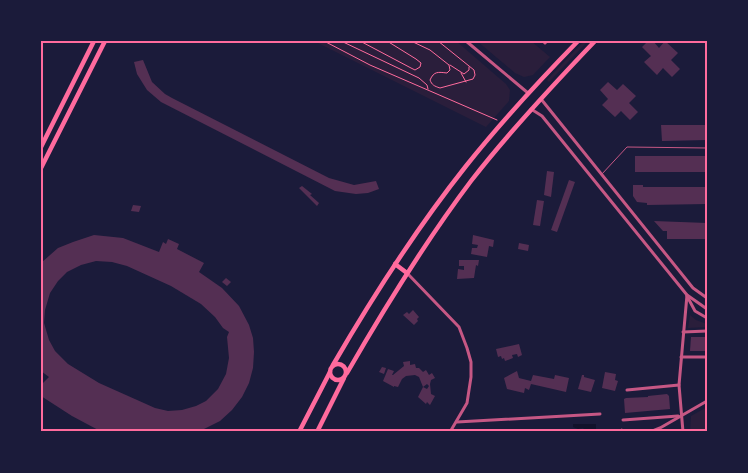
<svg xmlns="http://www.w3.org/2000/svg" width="748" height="473" font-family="'DejaVu Sans',sans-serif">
	<rect width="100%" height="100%" fill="#1b1b3a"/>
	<g fill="#2a1e3b">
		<polygon points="314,41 456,41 506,84 510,90 509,101 486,127"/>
		<polygon points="477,41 531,41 550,57 533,75 524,77 515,73"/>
		<polygon points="584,41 588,41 549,82 547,80"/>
		<polygon points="690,315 696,320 707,324 707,327 688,328"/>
		<polygon points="707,407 707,432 690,432 691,416"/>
	</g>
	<polygon fill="#12122b" points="573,424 596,424 596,430 593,432 586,432 583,428 578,429 573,427"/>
	<g fill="#542f53" fill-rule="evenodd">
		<polygon points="648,41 653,41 659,48 665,41 678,53 671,60 680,69 672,77 663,68 657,75 644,62 651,56 642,47"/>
		<polygon points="143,60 152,82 165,94 172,98 329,178 354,185 376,181 379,189 368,193 356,194 335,191 161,102 147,90 137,74 134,62"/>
		<polygon points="608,82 617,90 623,84 636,96 629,103 638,112 630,120 621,111 615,117 602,105 608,99 600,90"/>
		<polygon points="661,125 707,125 707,140 662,141"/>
		<rect x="635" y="156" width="72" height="16"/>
		<polygon points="547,171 554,172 551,197 544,195"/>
		<polygon points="569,180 575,182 557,232 551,230"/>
		<polygon points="633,185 643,185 643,187 707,187 707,204 647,205 647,203 637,202 633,196"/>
		<polygon points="302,186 312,194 310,195 319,203 317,206 299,188"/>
		<polygon points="537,200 544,201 540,226 533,225"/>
		<polygon points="133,205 141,206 139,212 131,211"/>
		<polygon points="654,221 707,223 707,239 667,239 667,231 663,231"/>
		<path d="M94,235L123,238L159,252L163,242L166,244L168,239L179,244L177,249L204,263L199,272L222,288L239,306L249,325L253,338L254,352L253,368L249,383L242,397L232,410L220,421L198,432H102L72,416L41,396V385L49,377L41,371V263L58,248L73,242ZM96,261L112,262L127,266L171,286L201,304L215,317L223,328L229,332L227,337L229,358L226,374L218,389L206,401L196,406L182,410L168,411L155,408L99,383L68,364L55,351L49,340L44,323L45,310L50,293L58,281L67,272L81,265Z"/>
		<polygon points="473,235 494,240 493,247 489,246 487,257 471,254 472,248 477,248 478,245 472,244"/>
		<polygon points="519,243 529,245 528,251 518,249"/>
		<polygon points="459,260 479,260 478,266 476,265 474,278 457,279 458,269 464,270 464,266 459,266"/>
		<polygon points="226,278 231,282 227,286 222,282"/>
		<polygon points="413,310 419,317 417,319 418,321 414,325 403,315 407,312 409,314"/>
		<polygon points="691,337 707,337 707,351 690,351"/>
		<polygon points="519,344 522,355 518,357 517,354 512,355 513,358 505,361 504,358 502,359 501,356 498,357 496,349"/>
		<polygon points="410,361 410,365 415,364 416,368 419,368 423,372 426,370 429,375 432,373 435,378 431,380 430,384 431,394 435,396 430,405 427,402 426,404 418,397 423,387 427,389 429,386 427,384 423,387 419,377 415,375 406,376 402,379 398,387 394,386 394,387 383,381 388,369 394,371 392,375 393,375 404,366 403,362"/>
		<polygon points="382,367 386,368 384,374 379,372"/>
		<polygon points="517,371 519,378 531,381 533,375 554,379 555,375 569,378 566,392 531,384 529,390 525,388 524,393 507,389 504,378"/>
		<polygon points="605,372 616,374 615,380 618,381 615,391 602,388"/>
		<polygon points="582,375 584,375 584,377 595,380 591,392 578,389"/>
		<polygon points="667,394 669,396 670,409 625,413 624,399 626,398 648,397 648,396"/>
	</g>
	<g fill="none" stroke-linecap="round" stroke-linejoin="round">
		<g stroke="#ff6b9d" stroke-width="1">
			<polyline points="324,41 370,65 497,120"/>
			<polyline points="341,41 419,78 427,85 428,89"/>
			<polyline points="360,41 411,68 415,70 420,67 421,63 416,59 387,41"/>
			<path d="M411,41L430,50L449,65L450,70L447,73C438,72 434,71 430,80C432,85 434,86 440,88L473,79L475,75L474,70L438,41"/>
			<polyline points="450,65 464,74 469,70 469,67"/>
			<polyline points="461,73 466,82"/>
		</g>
		<g stroke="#c65784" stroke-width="1">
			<polyline points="602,174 627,147 707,148"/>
			<polyline points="620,432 621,429 633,432"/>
		</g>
		<g stroke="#c65784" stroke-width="3">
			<polyline points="466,41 528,93"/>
			<polyline points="543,41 545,43 547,41"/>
			<polyline points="541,99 693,288 707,298"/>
			<polyline points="531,109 542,116 687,295 707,309"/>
			<polyline points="407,273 459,327 467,348 471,362 471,377 467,403 450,432"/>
			<polyline points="687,296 695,311 707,318"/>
			<polyline points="683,332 707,331"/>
			<polyline points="681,357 707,357"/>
			<polyline points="627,390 679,385"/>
			<polyline points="623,420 678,416"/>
			<polyline points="457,422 600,414"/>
			<polyline points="650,432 660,428 707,401"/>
			<polyline points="683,432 679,385 687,295"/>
		</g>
		<g stroke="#ff6b9d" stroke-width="4.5">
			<polyline points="41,147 94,41"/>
			<polyline points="41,168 105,41"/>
			<polyline points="395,264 407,273"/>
			<circle cx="338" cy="372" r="8"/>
			<path d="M333,365C373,296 416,229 466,166C501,122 539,81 578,41"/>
			<path d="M347,373C385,307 425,242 471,181C509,132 552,86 595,41"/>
			<polyline points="299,432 330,372"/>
			<polyline points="317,432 344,378"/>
		</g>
	</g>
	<rect width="748" height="473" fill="none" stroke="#1b1b3a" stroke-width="85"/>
	<rect x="42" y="42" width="664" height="388" fill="none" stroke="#ff6b9d" stroke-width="2"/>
</svg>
